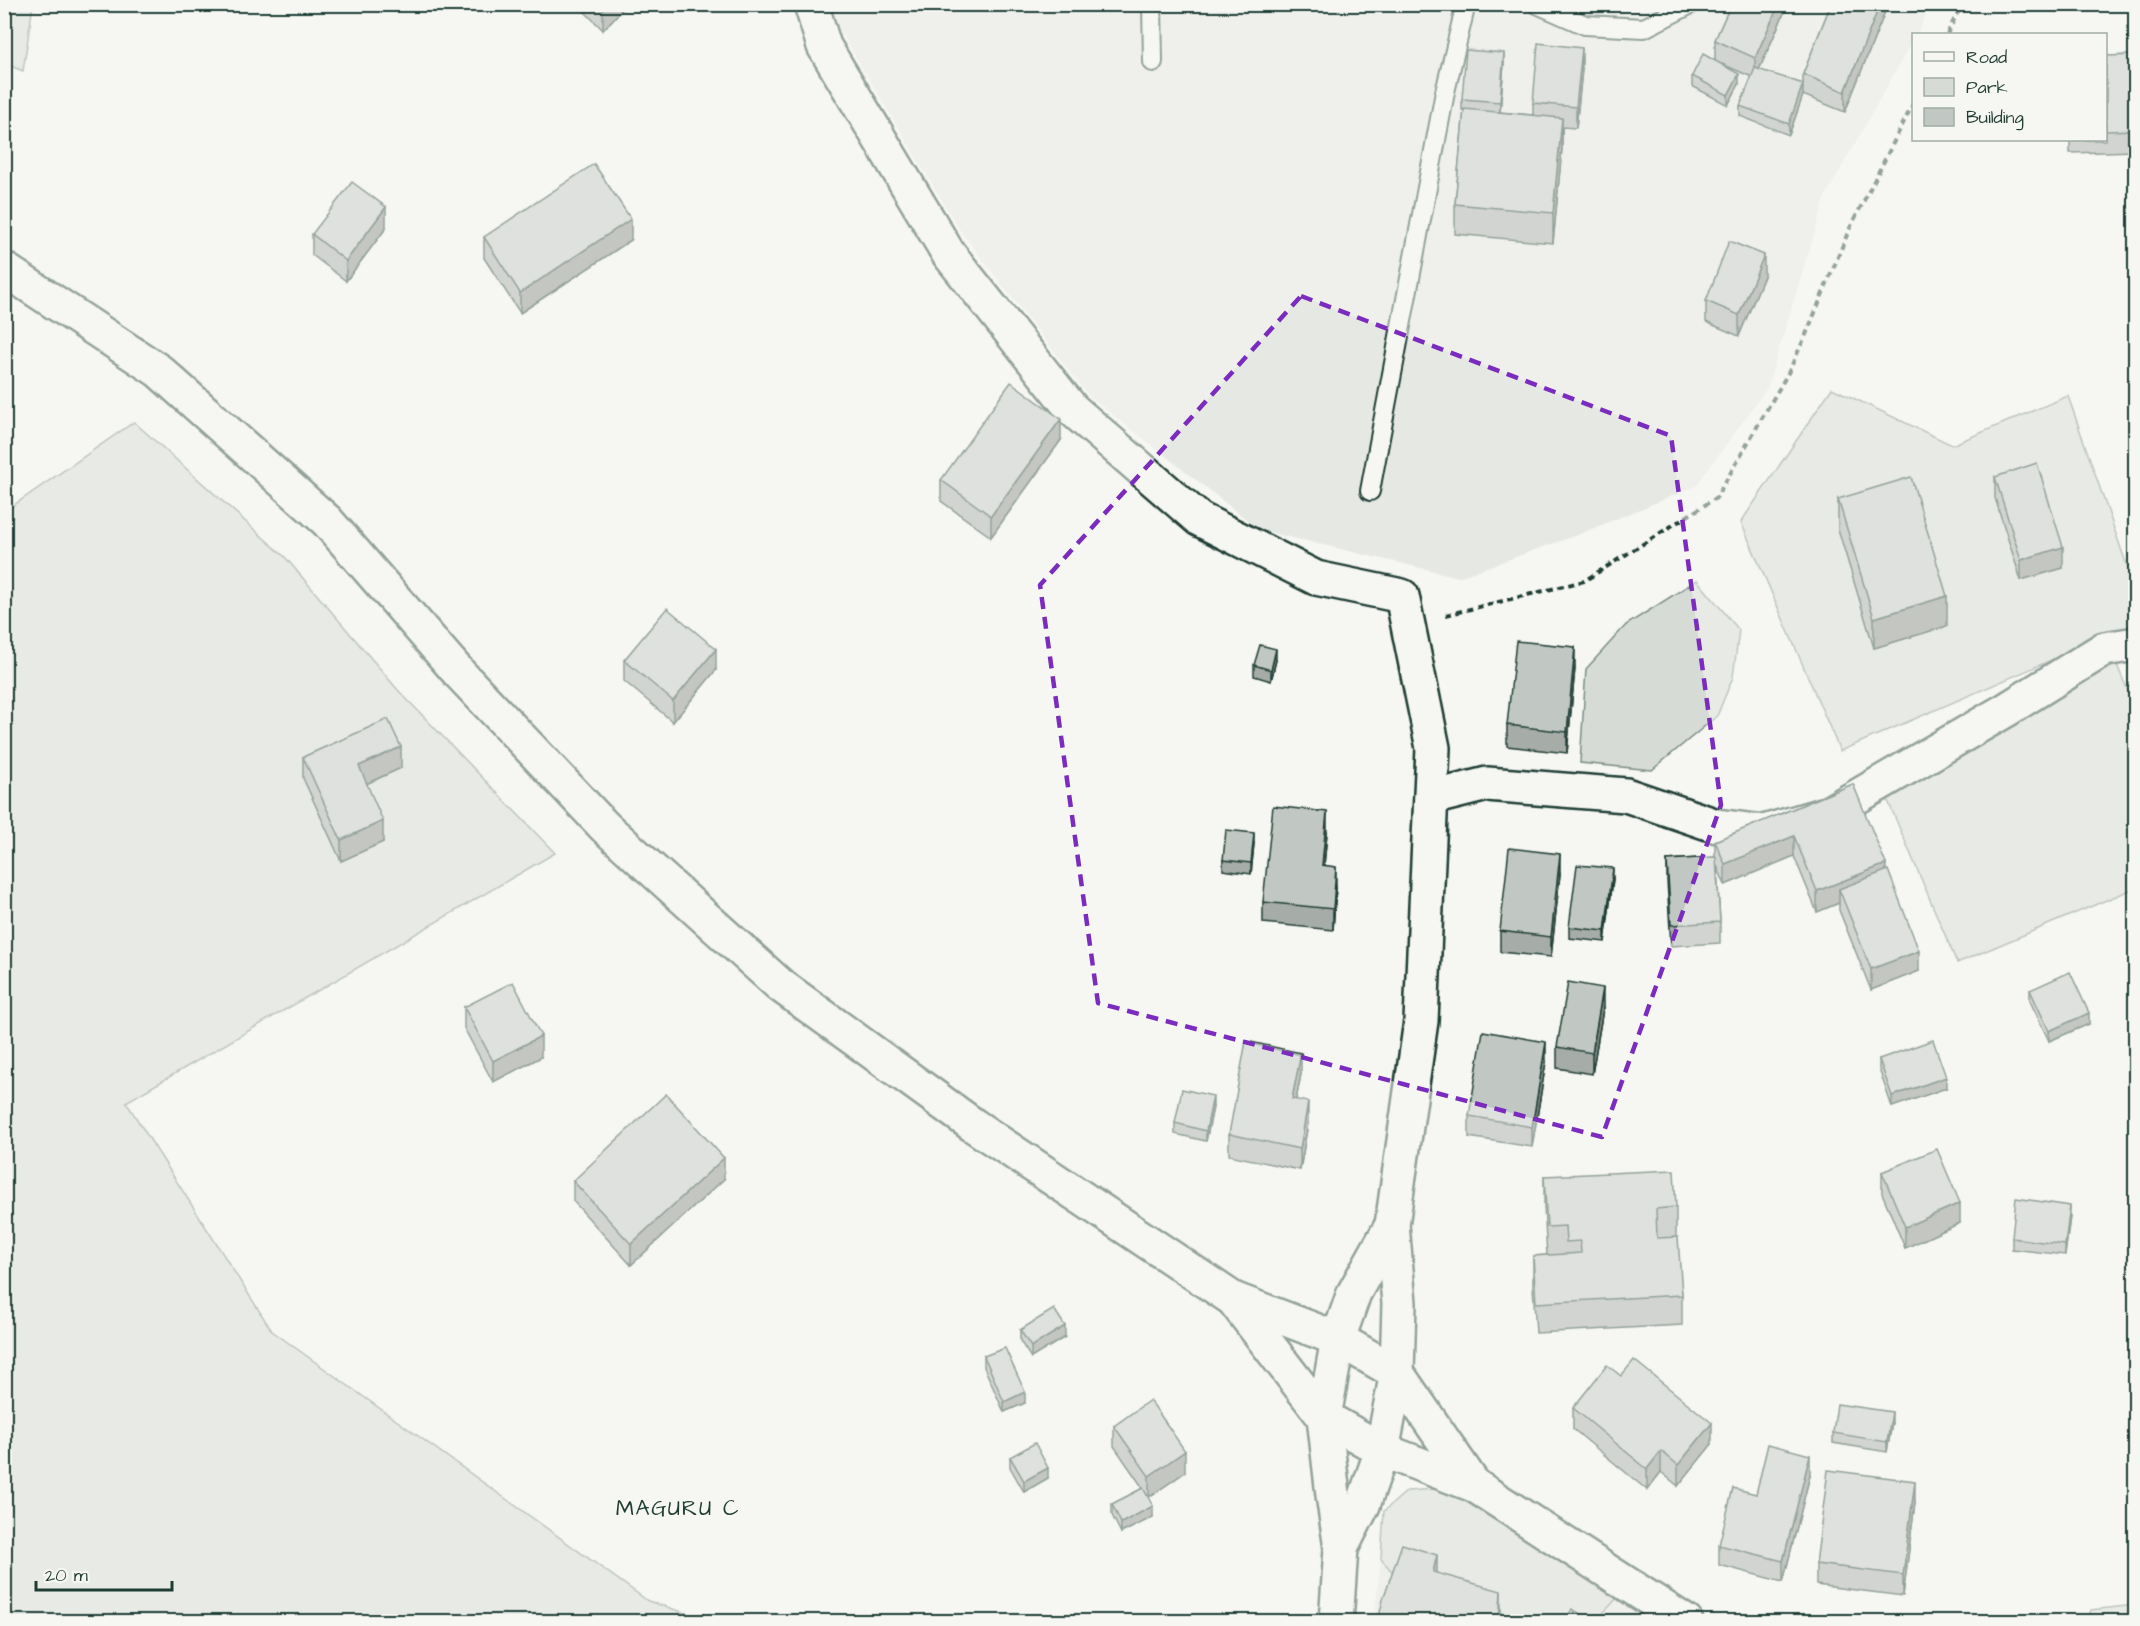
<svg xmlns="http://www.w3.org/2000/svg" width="2140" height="1626" font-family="'Architects Daughter',sans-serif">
	<rect width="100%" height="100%" fill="#f6f6f2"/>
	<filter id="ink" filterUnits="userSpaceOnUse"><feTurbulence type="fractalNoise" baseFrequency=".0167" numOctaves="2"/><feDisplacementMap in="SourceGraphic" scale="12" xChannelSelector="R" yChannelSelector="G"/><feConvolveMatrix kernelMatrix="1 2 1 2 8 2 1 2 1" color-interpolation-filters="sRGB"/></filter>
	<g filter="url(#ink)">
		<g fill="#e6e8e4">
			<polygon points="830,5 1930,5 1918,32 1917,34 1914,34 1913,40 1826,195 1767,388 1696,486 1577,535 1459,577 1260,530 1089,396 961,232 836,24"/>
			<polygon points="1381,1558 1402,1583 1472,1622 1374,1622"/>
			<polygon points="1619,1596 1657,1622 1596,1622"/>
		</g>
		<g fill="#d6dbd6" stroke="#7a8c85" stroke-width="1.5">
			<polygon points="4,5 33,5 23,71 5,64"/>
			<polygon points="1832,388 1952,445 2068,396 2135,589 2135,624 1840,751 1741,522"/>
			<polygon points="134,422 285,557 398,690 555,853 126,1102 272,1331 648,1601 711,1621 5,1621 4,512"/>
			<polygon points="1697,580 1739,630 1733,677 1717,716 1652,770 1580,763 1586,669 1626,625"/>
			<polygon points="2117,665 2135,708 2135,888 1957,963 1874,768"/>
			<polygon points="1450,1488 1619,1596 1596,1621 1472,1621 1402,1583 1381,1559 1384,1511 1407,1491"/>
			<polygon points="2135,1605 2135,1621 2087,1621 2091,1610"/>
		</g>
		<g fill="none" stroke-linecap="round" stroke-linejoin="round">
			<defs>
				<g id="lane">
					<polyline points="1152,4 1153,62"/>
					<polyline points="1537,4 1585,25 1644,28 1691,4"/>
					<polyline points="1370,491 1445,92 1466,4"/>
				</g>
				<g id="street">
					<polyline points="811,4 824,46 948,253 1072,409 1199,519 1316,578 1402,596 1433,748 1421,1021 1392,1225 1399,1303 1397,1373 1474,1485"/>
					<polyline points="1431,798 1487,784 1626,795 1717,826 1764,832 1829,813 2006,710 2104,649 2136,644"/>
					<polyline points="1338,1339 1354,1293 1392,1225"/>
					<polyline points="1382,1450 1474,1485 1686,1622"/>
				</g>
				<g id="secondary">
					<polyline points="4,269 159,371 327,521 460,674 605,827 780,985 973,1125 1233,1299 1338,1339 1397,1373 1382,1450 1363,1505 1341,1548"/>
					<polyline points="1233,1299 1324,1417 1382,1450"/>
					<polyline points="1336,1622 1341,1548 1333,1495 1324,1417 1338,1339"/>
				</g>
			</defs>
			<use href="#lane" stroke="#1f3d34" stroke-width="22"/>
			<use href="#street" stroke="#1f3d34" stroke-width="38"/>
			<use href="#secondary" stroke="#1f3d34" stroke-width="38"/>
			<g stroke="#1f3d34" stroke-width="4" stroke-dasharray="6 4.5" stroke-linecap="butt">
				<polyline points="1947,34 1962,4"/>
				<polyline points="1446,615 1584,581 1716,498 1788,373 1805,337 1849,230 1914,102"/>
			</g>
			<use href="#lane" stroke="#f6f6f2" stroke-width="18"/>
			<use href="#street" stroke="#f6f6f2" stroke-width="33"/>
			<use href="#secondary" stroke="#f6f6f2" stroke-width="33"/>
		</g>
		<g fill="#a6aca8" stroke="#1f3d34" stroke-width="1.5">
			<polygon points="577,4 627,4 603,30"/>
			<polygon points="1731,4 1788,4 1759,70 1803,84 1803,74 1831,4 1888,4 1845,112 1803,95 1789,135 1740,116 1740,106 1752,77 1722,64 1739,84 1728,105 1692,86 1692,76 1715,60 1715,40"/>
			<polygon points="2136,55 2136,151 2070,153 2070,140 2106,140 2106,56"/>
			<polygon points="1504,63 1500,112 1533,115 1533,103 1582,69 1576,128 1562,127 1562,148 1553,243 1455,234 1455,204 1464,110 1462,110 1462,99"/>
			<polygon points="386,228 346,281 312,255 312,234"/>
			<polygon points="484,237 631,240 520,313 484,258"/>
			<polygon points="1764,276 1739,336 1706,322 1706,301"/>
			<polygon points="1061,440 991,537 941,501 941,480"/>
			<polygon points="1995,477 2063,568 2021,580 1995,498"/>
			<polygon points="1838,499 1947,626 1874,648 1838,529"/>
			<polygon points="624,660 716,670 673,722 624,681"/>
			<polygon points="1276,660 1271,681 1254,676 1254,665"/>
			<polygon points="1575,668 1567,753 1507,746 1507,725"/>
			<polygon points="303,757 401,768 366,784 383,842 341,861 303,778"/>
			<polygon points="1853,784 1919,971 1871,990 1839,910 1839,903 1817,912 1794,856 1725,885 1717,866 1720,922 1720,943 1671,946 1667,881 1667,860 1715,857 1715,841"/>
			<polygon points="1327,833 1324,865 1336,887 1333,930 1263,923 1263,902"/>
			<polygon points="1254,843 1251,874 1223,870 1223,860"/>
			<polygon points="1560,874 1551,957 1500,952 1500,931"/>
			<polygon points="1613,879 1605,942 1569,938 1569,927"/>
			<polygon points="2030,990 2089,1024 2049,1041 2030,1001"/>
			<polygon points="464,1007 541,1057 493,1082 464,1028"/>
			<polygon points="1603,1009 1592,1074 1557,1068 1557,1047"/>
			<polygon points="1879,1059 1946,1088 1892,1107 1879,1069"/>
			<polygon points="1546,1062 1532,1147 1469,1137 1469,1116"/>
			<polygon points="1301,1074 1296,1100 1308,1123 1300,1170 1229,1155 1229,1134"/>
			<polygon points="1213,1107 1206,1141 1175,1134 1175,1123"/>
			<polygon points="1882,1172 1960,1223 1905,1248 1882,1193"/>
			<polygon points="1544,1176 1676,1207 1676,1237 1682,1295 1682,1325 1536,1333 1533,1286 1533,1256 1547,1255 1544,1207"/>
			<polygon points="724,1179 631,1265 573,1201 573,1181"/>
			<polygon points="2070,1216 2065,1255 2012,1249 2012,1238"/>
			<polygon points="1020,1330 1065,1337 1031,1358 1020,1341"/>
			<polygon points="984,1356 1025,1403 1004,1412 984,1367"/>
			<polygon points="1621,1376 1712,1444 1678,1486 1661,1472 1647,1490 1573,1429 1573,1408"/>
			<polygon points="1892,1423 1887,1452 1833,1443 1833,1433"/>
			<polygon points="1114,1426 1185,1472 1149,1497 1143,1490 1153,1517 1121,1533 1112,1515 1112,1504 1143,1488 1114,1446"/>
			<polygon points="1010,1457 1048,1478 1024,1492 1010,1467"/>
			<polygon points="1810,1475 1783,1582 1719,1565 1719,1545 1756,1494"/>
			<polygon points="1915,1502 1903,1596 1816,1585 1816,1564"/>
		</g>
		<g fill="#878c88" stroke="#1f3d34" stroke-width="1.5">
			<polygon points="607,4 627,4 603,30 603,9"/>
			<polygon points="1779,4 1788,4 1755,79 1755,58"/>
			<polygon points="1880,4 1888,4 1845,112 1845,92"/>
			<polygon points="1582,48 1582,69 1576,128 1576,107"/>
			<polygon points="1504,53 1504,63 1500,113 1500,102"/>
			<polygon points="1739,74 1739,84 1728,105 1728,95"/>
			<polygon points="1803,84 1803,95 1789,135 1789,124"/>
			<polygon points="1562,118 1562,148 1553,243 1553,213"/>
			<polygon points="386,207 386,228 346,281 346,261"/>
			<polygon points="631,219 631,240 520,313 520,293"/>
			<polygon points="1764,255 1764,276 1739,336 1739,315"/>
			<polygon points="1061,419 1061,440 991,537 991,516"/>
			<polygon points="2063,547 2063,568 2021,580 2021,560"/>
			<polygon points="1947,596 1947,626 1874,648 1874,618"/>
			<polygon points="1575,647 1575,668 1567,753 1567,732"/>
			<polygon points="716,649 716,670 673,722 673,701"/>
			<polygon points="1276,649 1276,660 1271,681 1271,670"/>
			<polygon points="401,747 401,768 359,787 359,766"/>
			<polygon points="1327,812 1327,833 1322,886 1322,865"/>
			<polygon points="383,821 383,842 341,861 341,840"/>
			<polygon points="1254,833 1254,843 1251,874 1251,863"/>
			<polygon points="1794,836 1794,856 1725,885 1725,864"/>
			<polygon points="1560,854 1560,874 1551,957 1551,937"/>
			<polygon points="1886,864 1886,885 1839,889 1839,903 1817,912 1817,891"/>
			<polygon points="1336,867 1336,887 1333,930 1333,909"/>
			<polygon points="1613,868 1613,879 1605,942 1605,931"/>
			<polygon points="1919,951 1919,971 1871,990 1871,969"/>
			<polygon points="1603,988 1603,1009 1592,1074 1592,1053"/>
			<polygon points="2089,1013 2089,1024 2049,1041 2049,1031"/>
			<polygon points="541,1036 541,1057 493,1082 493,1061"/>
			<polygon points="1546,1042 1546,1062 1532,1147 1532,1127"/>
			<polygon points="1301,1053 1301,1074 1292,1120 1292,1099"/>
			<polygon points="1946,1077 1946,1088 1892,1107 1892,1096"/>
			<polygon points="1213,1096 1213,1107 1206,1141 1206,1131"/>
			<polygon points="1308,1102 1308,1123 1300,1170 1300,1149"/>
			<polygon points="724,1158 724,1179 631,1265 631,1244"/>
			<polygon points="1960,1203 1960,1223 1905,1248 1905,1227"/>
			<polygon points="2070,1206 2070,1216 2065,1255 2065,1245"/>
			<polygon points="1065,1326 1065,1337 1031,1358 1031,1347"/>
			<polygon points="1025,1392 1025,1403 1004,1412 1004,1402"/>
			<polygon points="1892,1412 1892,1423 1887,1452 1887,1442"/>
			<polygon points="1712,1423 1712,1444 1678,1486 1678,1465"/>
			<polygon points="1185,1451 1185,1472 1149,1497 1149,1476"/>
			<polygon points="1661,1451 1661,1472 1647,1490 1647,1469"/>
			<polygon points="1810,1455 1810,1475 1783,1582 1783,1561"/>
			<polygon points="1048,1468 1048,1478 1024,1492 1024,1481"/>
			<polygon points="1915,1481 1915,1502 1903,1596 1903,1575"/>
			<polygon points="1153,1506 1153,1517 1121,1533 1121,1523"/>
			<polygon points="1437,1555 1437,1594 1433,1572"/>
			<polygon points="1501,1591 1501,1622 1499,1622"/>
		</g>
		<g fill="#c1c8c3" stroke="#1f3d34" stroke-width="1.5">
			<polygon points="598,4 607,4 603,9"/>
			<polygon points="1731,4 1779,4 1755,58 1715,40"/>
			<polygon points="1831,4 1880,4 1845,92 1803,74"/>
			<polygon points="1538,43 1582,48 1576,107 1533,103"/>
			<polygon points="1466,50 1504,53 1500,102 1462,99"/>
			<polygon points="1703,54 1739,74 1728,95 1692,76"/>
			<polygon points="2136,55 2136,130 2106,131 2106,56"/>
			<polygon points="1755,68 1803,84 1789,124 1740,106"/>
			<polygon points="1464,109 1562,118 1553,213 1455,204"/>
			<polygon points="594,164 631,219 520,293 484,237"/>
			<polygon points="352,182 386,207 346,261 312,234"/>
			<polygon points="1729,241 1764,255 1739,315 1706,301"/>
			<polygon points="1011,382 1061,419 991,516 941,480"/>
			<polygon points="2037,463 2063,547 2021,560 1995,477"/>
			<polygon points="1911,477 1947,596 1874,618 1838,499"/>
			<polygon points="667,608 716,649 673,701 624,660"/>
			<polygon points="1516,641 1575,647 1567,732 1507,725"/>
			<polygon points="1260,645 1276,649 1271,670 1254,665"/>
			<polygon points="388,719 401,747 359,766 383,821 341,840 303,757"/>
			<polygon points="1853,784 1886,864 1817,891 1794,836 1725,864 1715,841"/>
			<polygon points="1273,806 1327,812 1322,865 1336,867 1333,909 1263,902"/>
			<polygon points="1226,830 1254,833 1251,863 1223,860"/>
			<polygon points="1509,848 1560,854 1551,937 1500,931"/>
			<polygon points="1716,857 1720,922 1671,925 1667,860"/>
			<polygon points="1577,865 1613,868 1605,931 1569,927"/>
			<polygon points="1888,870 1919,951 1871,969 1839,889"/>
			<polygon points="2070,972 2089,1013 2049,1031 2030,990"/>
			<polygon points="513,982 541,1036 493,1061 464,1007"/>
			<polygon points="1568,982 1603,988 1592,1053 1557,1047"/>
			<polygon points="1483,1031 1546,1042 1532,1127 1469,1116"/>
			<polygon points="1933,1040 1946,1077 1892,1096 1879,1059"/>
			<polygon points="1246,1041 1301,1053 1292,1099 1308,1102 1300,1149 1229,1134"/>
			<polygon points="1182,1089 1213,1096 1206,1131 1175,1123"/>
			<polygon points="666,1094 724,1158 631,1244 573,1181"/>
			<polygon points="1937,1149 1960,1203 1905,1227 1882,1172"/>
			<polygon points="1674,1170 1676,1207 1656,1209 1657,1238 1678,1237 1682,1295 1536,1303 1533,1256 1581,1253 1580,1241 1566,1242 1565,1226 1547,1227 1544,1176"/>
			<polygon points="2016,1198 2070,1206 2065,1245 2012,1238"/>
			<polygon points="1054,1309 1065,1326 1031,1347 1020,1330"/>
			<polygon points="1005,1348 1025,1392 1004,1402 984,1356"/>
			<polygon points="1634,1360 1712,1423 1678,1465 1661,1451 1647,1469 1573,1408 1607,1365 1621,1376"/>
			<polygon points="1150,1400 1185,1451 1149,1476 1114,1426"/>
			<polygon points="1837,1404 1892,1412 1887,1442 1833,1433"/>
			<polygon points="1035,1443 1048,1468 1024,1481 1010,1457"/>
			<polygon points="1768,1444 1810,1455 1783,1561 1719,1545 1733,1488 1756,1494"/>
			<polygon points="1828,1470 1915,1481 1903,1575 1816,1564"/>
			<polygon points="1143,1488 1153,1506 1121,1523 1112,1504"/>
			<polygon points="1402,1544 1437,1555 1433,1572 1501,1591 1499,1622 1378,1622 1383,1599"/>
			<polygon points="1572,1609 1594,1622 1565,1622"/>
		</g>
	</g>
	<path d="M0 0H2140V1626H0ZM1301,296L1671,436L1721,805L1602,1137L1098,1003L1040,585Z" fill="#f6f6f2" fill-opacity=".55" fill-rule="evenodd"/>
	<path fill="none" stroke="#7b2cbf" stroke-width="4.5" stroke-dasharray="12 8" stroke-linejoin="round" d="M1301,296L1671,436L1721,805L1602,1137L1098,1003L1040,585Z"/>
	<g text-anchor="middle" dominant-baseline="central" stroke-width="6" stroke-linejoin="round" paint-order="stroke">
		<g font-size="22" letter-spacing="1.5" fill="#1f3d34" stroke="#f6f6f2">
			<text x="678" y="1508">MAGURU C</text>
		</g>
	</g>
	<rect width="2140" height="1626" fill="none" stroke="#f6f6f2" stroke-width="24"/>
	<rect x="12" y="12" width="2116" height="1602" fill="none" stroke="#1f3d34" stroke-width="2" filter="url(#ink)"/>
	<rect x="1912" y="33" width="195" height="108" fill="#f6f6f2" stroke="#a0aca6" stroke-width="1.5"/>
	<rect x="1924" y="52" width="30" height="9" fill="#f6f6f2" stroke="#a0aca6" stroke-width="1.5"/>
	<text x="1966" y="63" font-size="18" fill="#1f3d34">Road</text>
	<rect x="1924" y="78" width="30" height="18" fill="#d6dbd6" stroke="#a0aca6" stroke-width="1.5"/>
	<text x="1966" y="93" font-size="18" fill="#1f3d34">Park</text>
	<rect x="1924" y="108" width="30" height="18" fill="#c1c8c3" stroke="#a0aca6" stroke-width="1.5"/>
	<text x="1966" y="123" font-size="18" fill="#1f3d34">Building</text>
	<path d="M36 1581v9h136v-9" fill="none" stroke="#1f3d34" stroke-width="3"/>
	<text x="45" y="1581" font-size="18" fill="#1f3d34" stroke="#f6f6f2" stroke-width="4.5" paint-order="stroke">20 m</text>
</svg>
